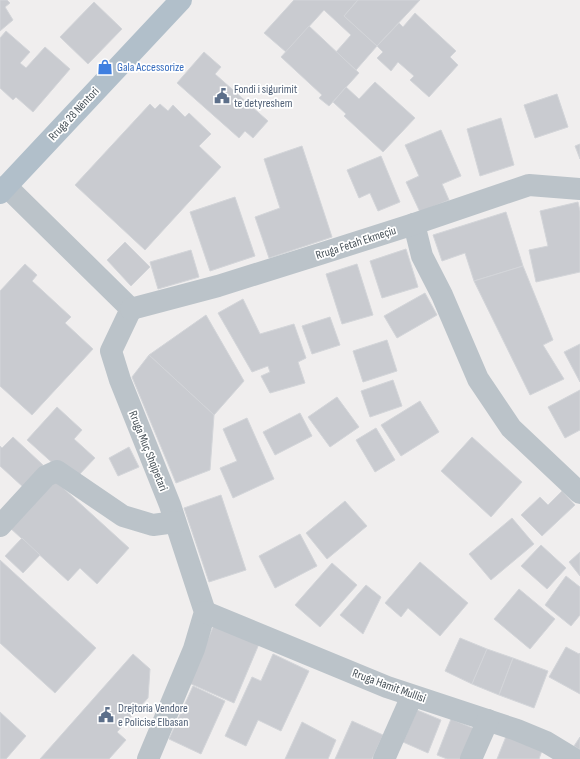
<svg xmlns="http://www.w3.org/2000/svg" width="580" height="759" font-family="'Sofia Sans Condensed',sans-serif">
	<rect width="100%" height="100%" fill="#f0eeee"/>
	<g fill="#c9cbd0" stroke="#d3d5d9">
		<polygon points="0,0 7,0 10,3 5,7 13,20 0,31"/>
		<polygon points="294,0 358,0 344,16 377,46 356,70 336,52 351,35 324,10 286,52 264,33"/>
		<polygon points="358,0 420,0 377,46 344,16"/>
		<polygon points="94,2 122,29 88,64 60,37"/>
		<polygon points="415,13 456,51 450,57 458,65 429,97 410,80 414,76 398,62 391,71 377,58 383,52 377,46 399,23 403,27"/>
		<polygon points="309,26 359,73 329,106 319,98 322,95 281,57"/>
		<polygon points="6,31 30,52 20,63 26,68 45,47 70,69 33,112 16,97 13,100 0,88 0,38"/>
		<polygon points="204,52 221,67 215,74 268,121 253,138 245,131 239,138 177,83"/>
		<polygon points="375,82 415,118 383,152 344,116 346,114 333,102 346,87 359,99"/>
		<polygon points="557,94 568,127 535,138 524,105"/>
		<polygon points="150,104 155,109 160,104 168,111 173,105 185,117 189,113 211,134 199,146 221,167 145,250 75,185"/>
		<polygon points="501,118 514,165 480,176 467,129"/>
		<polygon points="441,130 461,176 442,184 449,200 420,212 406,182 419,176 405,145"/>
		<polygon points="580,144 580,159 575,146"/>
		<polygon points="302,146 332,237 269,258 255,217 280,208 264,159"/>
		<polygon points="381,156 400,202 378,211 370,193 359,198 347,170"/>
		<polygon points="235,197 255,256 210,271 190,212"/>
		<polygon points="578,202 580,211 580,272 536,282 529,250 548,246 540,211"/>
		<polygon points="506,212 523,266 474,281 465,253 442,261 433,235"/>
		<polygon points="125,242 150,267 131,286 107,260"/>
		<polygon points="406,249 418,287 382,298 370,261"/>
		<polygon points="191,250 199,277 158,289 150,262"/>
		<polygon points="25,264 37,275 32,281 71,317 65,323 93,349 32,415 0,386 0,291"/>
		<polygon points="357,264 373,315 342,324 326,274"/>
		<polygon points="523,266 553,340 543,345 564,379 530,395 474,281"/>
		<polygon points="425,293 437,315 397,338 384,316"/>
		<polygon points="243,299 260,334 294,324 306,358 298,362 305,383 270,393 261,376 270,372 268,366 252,372 218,313"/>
		<polygon points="206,315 244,381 214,415 149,355"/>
		<polygon points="330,317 340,345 312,354 302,326"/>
		<polygon points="387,340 397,371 363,382 353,351"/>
		<polygon points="580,344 580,382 564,352"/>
		<polygon points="149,355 214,415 210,470 176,483 132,377"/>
		<polygon points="393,380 402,406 370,417 361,391"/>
		<polygon points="580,390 580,430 565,438 548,407"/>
		<polygon points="337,397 359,427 330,447 308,417"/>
		<polygon points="420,401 439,432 401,456 381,425"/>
		<polygon points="57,407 82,430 74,439 95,458 77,477 57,467 27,440"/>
		<polygon points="300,413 312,436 275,455 263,432"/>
		<polygon points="247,418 274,479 233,498 220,468 237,461 223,429"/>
		<polygon points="376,428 395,460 375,472 356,440"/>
		<polygon points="13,437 43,465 23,487 0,466 0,446 2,448"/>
		<polygon points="472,437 522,482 491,517 441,471"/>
		<polygon points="129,447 139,467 118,476 109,458"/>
		<polygon points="52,478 129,548 97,584 80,568 68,581 9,527"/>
		<polygon points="562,491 575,505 542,536 521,515 540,497 548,505"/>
		<polygon points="221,495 246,570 209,582 184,508"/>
		<polygon points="345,501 367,526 327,559 306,533"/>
		<polygon points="512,518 534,544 491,580 469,554"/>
		<polygon points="300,534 317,566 275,588 259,556"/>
		<polygon points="22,538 40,555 23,573 5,556"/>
		<polygon points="541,545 566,568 547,589 521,566"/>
		<polygon points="580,552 580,576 569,562"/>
		<polygon points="0,560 96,648 55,693 0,643"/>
		<polygon points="420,562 468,603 440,636 408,608 401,617 385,603"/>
		<polygon points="332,563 357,585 320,627 295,605"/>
		<polygon points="566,576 580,587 580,615 571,626 545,605"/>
		<polygon points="366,585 381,597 363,634 340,615"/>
		<polygon points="519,589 555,619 530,649 494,619"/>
		<polygon points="214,625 259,644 234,703 189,683"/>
		<polygon points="460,638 487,649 472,684 445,671"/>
		<polygon points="566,647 579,654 580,653 580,694 549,677"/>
		<polygon points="487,649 513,658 499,695 472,684"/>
		<polygon points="133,654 150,669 148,698 117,732 126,740 109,759 40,759"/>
		<polygon points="273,654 309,671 281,731 258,720 246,746 225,736 252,677 261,681"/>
		<polygon points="513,658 548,671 534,708 499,695"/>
		<polygon points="193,686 225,701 201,754 169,739"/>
		<polygon points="417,710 441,720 428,753 403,742"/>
		<polygon points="0,712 26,736 6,759 0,759"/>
		<polygon points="451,719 475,729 464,759 447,759 437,755"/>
		<polygon points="352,721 383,735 372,759 335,759"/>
		<polygon points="302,722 336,740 328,759 285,759"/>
		<polygon points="507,734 543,748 539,759 497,759"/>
		<polygon points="580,737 580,750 574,746"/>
	</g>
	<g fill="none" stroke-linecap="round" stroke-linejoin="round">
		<g stroke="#bbc3c9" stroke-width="22">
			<polyline points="6,186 131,309 111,351 120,380 170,505 205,612 194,649 148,759"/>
			<polyline points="414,224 422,256 442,295 478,379 511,428 580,493"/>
			<polyline points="131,309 218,286 320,254 414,224 529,185 580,189"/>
			<polyline points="0,526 46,476 57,471 123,516 153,525 175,522"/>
			<polyline points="205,612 387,687 517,730 546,742 574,759"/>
			<polyline points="384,759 412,696"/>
			<polyline points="471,759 488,720"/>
		</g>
		<polyline stroke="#b1bfca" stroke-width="22" points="0,193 181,0"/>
	</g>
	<defs>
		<symbol id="shop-bare" viewBox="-9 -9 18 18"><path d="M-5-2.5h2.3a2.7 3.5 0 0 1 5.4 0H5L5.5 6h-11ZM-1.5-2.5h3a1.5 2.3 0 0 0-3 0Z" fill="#3f7fe0" stroke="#fff" stroke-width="2.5" paint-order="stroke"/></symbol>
		<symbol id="civic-bare" viewBox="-9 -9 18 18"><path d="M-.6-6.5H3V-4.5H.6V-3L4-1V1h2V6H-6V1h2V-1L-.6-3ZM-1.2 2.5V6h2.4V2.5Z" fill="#5c6f8a" stroke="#fff" stroke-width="2.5" paint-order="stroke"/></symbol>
	</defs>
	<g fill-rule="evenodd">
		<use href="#shop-bare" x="94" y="56" width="22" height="22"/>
		<use href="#civic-bare" x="211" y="85" width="22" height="22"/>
		<use href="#civic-bare" x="95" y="704" width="22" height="22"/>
	</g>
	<g text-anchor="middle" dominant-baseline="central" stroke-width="3.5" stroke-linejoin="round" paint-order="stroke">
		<g font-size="12" fill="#366cbe" stroke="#fff" text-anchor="start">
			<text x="117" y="67">Gala Accessorize</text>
		</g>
		<g font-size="12" fill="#4e5e75" stroke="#fff" text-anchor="start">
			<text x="234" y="89">Fondi i sigurimit<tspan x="234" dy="14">te detyreshem</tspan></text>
			<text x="118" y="708">Drejtoria Vendore<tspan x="118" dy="14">e Policise Elbasan</tspan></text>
		</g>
		<g font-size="12" fill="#485259" stroke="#fff">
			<text transform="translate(74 114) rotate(-47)">Rruga 28 Nëntori</text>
			<text transform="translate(356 243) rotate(-18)">Rruga Fetah Ekmeçiu</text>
			<text transform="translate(148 451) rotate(68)">Rruga Muç Shqipetari</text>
			<text transform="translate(389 686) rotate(20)">Rruga Hamit Mullisi</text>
		</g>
	</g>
</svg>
